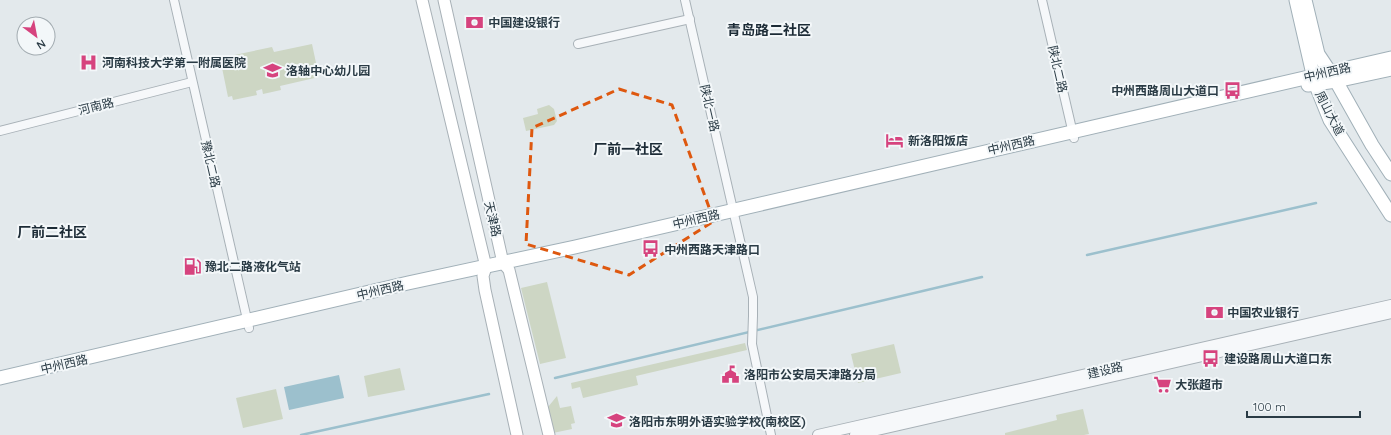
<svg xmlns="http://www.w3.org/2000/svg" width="1391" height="435" font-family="Quicksand,'Noto Sans SC',sans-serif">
	<rect width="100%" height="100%" fill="#e3e9ec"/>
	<g fill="#cdd6c4">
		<polygon points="312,44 319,77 280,86 281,90 263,94 262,89 256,91 257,95 233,100 232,96 228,97 220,58 272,47 274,52"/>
		<polygon points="549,105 554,109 557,121 554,125 526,131 523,118 538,114 537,109"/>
		<polygon points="547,282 566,358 540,364 521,288"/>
		<polygon points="745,343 747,350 636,376 638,385 583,398 580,387 572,389 571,383"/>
		<polygon points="894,344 901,373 858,383 851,354"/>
		<polygon points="400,368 405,390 368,397 364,376"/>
		<polygon points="276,389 283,419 243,428 236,398"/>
		<polygon points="557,396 560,408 571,406 575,423 571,424 572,429 553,433 548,407"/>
		<polygon points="1083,409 1089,434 1084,435 1005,435 1005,433 1057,420 1056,415"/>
	</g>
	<polygon fill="#9cc0cd" points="339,375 344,398 289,410 284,387"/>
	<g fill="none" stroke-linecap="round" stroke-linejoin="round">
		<g stroke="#9cc0cd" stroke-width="2.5">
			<polyline points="1087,255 1316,203"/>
			<polyline points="555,378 982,277"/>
			<polyline points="301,435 489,394"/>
		</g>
		<defs>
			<g id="minor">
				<polyline points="174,0 249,328"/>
				<polyline points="685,0 753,297 753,316 752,344 771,435"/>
				<polyline points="1042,0 1074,138"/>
				<polyline points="578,44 690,19"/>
				<polyline points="0,131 192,82"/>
			</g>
			<g id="tertiary">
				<polyline points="818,435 1391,305"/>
				<polyline points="855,435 1391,313"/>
			</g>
			<g id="secondary">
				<polyline points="422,0 486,267 483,276 485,290 517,435"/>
				<polyline points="444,0 503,263 509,270 549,435"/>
			</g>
			<g id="primary">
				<polyline points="1296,0 1315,83 1330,120 1391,215"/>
				<polyline points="1305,0 1318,54 1336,81 1372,145 1391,174"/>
				<polyline points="1308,85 1336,81 1391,69"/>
				<polyline points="0,378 408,283 575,247 1391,58"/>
			</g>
		</defs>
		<use href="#minor" stroke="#a8b1b7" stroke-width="10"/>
		<use href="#tertiary" stroke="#a8b1b7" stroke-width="12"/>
		<use href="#secondary" stroke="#a8b1b7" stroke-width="13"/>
		<use href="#primary" stroke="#a1b0b8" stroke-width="15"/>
		<use href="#minor" stroke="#f6f8fa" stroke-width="8"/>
		<use href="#tertiary" stroke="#f6f8fa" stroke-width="10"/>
		<use href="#secondary" stroke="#fff" stroke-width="11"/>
		<use href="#primary" stroke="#fff" stroke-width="13"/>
	</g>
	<path fill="none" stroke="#de580f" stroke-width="3" stroke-dasharray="8 5" stroke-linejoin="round" d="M619,89L672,105L714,221L629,275L526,244L532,128Z"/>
	<defs>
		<symbol id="bank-bare" viewBox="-9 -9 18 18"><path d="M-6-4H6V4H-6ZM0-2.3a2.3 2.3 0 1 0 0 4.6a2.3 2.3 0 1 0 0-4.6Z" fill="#d6437e" stroke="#f3f7f9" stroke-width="2.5" paint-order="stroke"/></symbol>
		<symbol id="hospital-bare" viewBox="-9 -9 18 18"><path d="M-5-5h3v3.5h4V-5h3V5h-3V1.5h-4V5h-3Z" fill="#d6437e" stroke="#f3f7f9" stroke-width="2.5" paint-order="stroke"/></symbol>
		<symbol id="school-bare" viewBox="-9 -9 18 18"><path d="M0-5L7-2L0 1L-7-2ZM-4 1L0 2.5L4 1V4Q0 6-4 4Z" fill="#d6437e" stroke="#f3f7f9" stroke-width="2.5" paint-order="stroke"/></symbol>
		<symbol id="bus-bare" viewBox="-9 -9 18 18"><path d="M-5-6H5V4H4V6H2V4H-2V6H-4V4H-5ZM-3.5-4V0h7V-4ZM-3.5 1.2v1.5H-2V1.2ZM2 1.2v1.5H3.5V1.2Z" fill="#d6437e" stroke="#f3f7f9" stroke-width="2.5" paint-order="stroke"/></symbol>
		<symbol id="hotel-bare" viewBox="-9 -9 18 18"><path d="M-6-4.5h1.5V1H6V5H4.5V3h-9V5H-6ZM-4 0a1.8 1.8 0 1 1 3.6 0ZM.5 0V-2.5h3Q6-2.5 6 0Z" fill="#d6437e" stroke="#f3f7f9" stroke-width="2.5" paint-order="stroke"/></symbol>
		<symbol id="fuel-bare" viewBox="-9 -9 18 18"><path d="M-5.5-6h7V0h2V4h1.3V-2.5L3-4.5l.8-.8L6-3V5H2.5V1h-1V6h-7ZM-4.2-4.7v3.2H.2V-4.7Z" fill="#d6437e" stroke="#f3f7f9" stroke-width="2.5" paint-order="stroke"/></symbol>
		<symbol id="civic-bare" viewBox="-9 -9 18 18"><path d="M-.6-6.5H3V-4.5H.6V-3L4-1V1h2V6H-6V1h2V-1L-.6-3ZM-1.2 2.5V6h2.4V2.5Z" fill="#d6437e" stroke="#f3f7f9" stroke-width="2.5" paint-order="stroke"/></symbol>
		<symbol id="supermarket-bare" viewBox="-9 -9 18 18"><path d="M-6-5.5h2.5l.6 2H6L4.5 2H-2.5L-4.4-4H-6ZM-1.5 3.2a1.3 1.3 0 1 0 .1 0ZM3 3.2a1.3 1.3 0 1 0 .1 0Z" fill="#d6437e" stroke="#f3f7f9" stroke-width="2.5" paint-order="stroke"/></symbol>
	</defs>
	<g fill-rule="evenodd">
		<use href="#bank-bare" x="462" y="10" width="25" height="25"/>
		<use href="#hospital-bare" x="76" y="50" width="25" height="25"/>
		<use href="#school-bare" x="260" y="58" width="25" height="25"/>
		<use href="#bus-bare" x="1220" y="78" width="25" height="25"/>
		<use href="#hotel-bare" x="882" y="128" width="25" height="25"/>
		<use href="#bus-bare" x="638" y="236" width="25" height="25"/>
		<use href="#fuel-bare" x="180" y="254" width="25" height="25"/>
		<use href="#bank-bare" x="1202" y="300" width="25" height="25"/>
		<use href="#bus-bare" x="1198" y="346" width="25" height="25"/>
		<use href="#civic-bare" x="718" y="362" width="25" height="25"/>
		<use href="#supermarket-bare" x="1150" y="372" width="25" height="25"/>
		<use href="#school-bare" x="604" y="408" width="25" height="25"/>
	</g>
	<g text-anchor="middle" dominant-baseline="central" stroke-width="4" stroke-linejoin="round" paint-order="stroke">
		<g font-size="12" font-weight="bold" fill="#2a3b45" stroke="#f3f7f9" text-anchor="start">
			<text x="488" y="22">中国建设银行</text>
			<text x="102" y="62">河南科技大学第一附属医院</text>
			<text x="286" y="70">洛轴中心幼儿园</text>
			<text x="1219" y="90" text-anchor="end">中州西路周山大道口</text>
			<text x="908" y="140">新洛阳饭店</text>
			<text x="664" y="249">中州西路天津路口</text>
			<text x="205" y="266">豫北二路液化气站</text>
			<text x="1227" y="312">中国农业银行</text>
			<text x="1224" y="358">建设路周山大道口东</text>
			<text x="744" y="374">洛阳市公安局天津路分局</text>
			<text x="1175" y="384">大张超市</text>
			<text x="629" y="421">洛阳市东明外语实验学校(南校区)</text>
		</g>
		<g font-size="12" fill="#2a3b45" stroke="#f3f7f9">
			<text transform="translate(1058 69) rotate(77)">陕北二路</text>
			<text transform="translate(1327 72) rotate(-13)">中州西路</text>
			<text transform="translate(96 106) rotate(-14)">河南路</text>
			<text transform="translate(710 108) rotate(77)">陕北一路</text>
			<text transform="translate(1330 113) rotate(63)">周山大道</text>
			<text transform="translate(1011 145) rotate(-13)">中州西路</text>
			<text transform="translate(211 164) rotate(77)">豫北二路</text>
			<text transform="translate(493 219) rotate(77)">天津路</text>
			<text transform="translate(696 219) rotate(-13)">中州西路</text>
			<text transform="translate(380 290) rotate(-13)">中州西路</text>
			<text transform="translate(64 364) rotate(-13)">中州西路</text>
			<text transform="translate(1105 370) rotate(-13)">建设路</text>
		</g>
		<g font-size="14" font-weight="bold" fill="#1c2b36" stroke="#f3f7f9">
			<text x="769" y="30">青岛路二社区</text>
			<text x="628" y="149">厂前一社区</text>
			<text x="52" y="232">厂前二社区</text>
		</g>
	</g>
	<g transform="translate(36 36) rotate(148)"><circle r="19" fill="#f3f7f9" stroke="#a3acb1"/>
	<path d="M0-3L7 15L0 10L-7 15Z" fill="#d6437e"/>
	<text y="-6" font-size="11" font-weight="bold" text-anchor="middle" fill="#2a3b45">N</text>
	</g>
	<path d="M1247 411v6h113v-6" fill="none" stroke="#2a3b45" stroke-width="2"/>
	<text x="1253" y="411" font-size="12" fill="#2a3b45" stroke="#f3f7f9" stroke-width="3" paint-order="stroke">100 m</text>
</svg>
